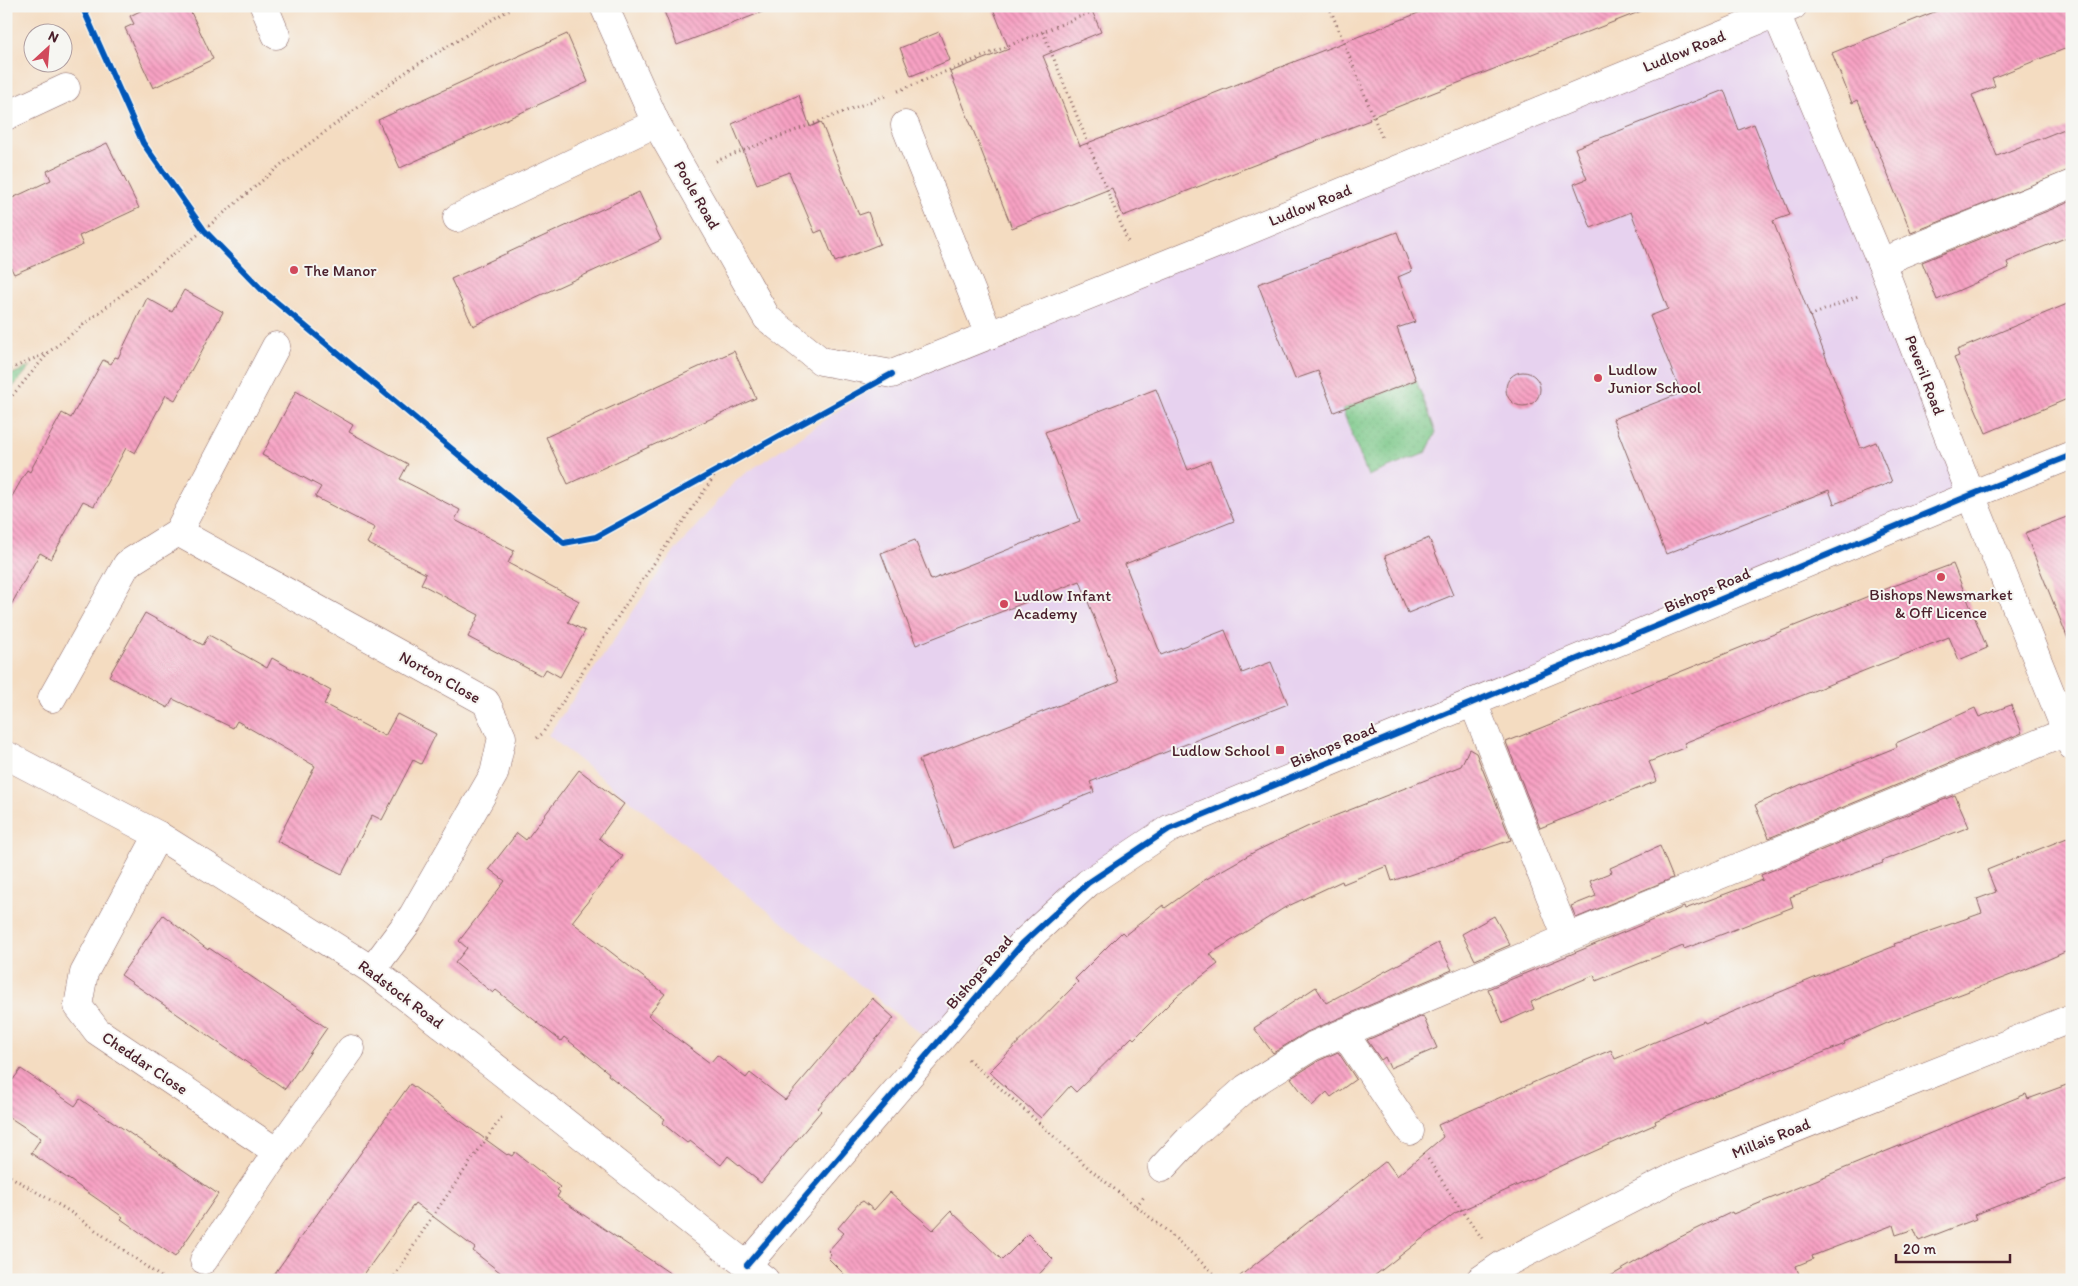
<svg xmlns="http://www.w3.org/2000/svg" width="2078" height="1286" font-family="Itim,sans-serif">
	<defs>
		<pattern id="grass-dots" width="8" height="8" patternUnits="userSpaceOnUse" patternTransform="scale(1.25)"><rect width="8" height="8" fill="#79c787"/><path d="M2 2h.1M6 6h.1" fill="none" stroke="#6aaa75" stroke-width="1.8" stroke-linecap="round"/></pattern>
		<pattern id="building-back-hatch" width="6" height="6" patternUnits="userSpaceOnUse" patternTransform="scale(1.25)"><rect width="6" height="6" fill="#f8a2c4"/><path d="M-1 5l2 2M0 0l6 6M5-1l2 2" fill="none" stroke="#cb839f"/></pattern>
	</defs>
	<rect width="100%" height="100%" fill="#f6f6f2"/>
	<filter id="ink" filterUnits="userSpaceOnUse"><feTurbulence type="fractalNoise" baseFrequency=".02" numOctaves="2"/><feDisplacementMap in="SourceGraphic" scale="10" xChannelSelector="R" yChannelSelector="G"/><feConvolveMatrix kernelMatrix="1 2 1 2 8 2 1 2 1" color-interpolation-filters="sRGB"/></filter>
	<filter id="wash" filterUnits="userSpaceOnUse"><feTurbulence type="fractalNoise" baseFrequency=".0096" numOctaves="4" result="noise"/><feDisplacementMap in="SourceGraphic" scale="20" xChannelSelector="R" yChannelSelector="G"/><feGaussianBlur stdDeviation="1.12" result="paint"/><feColorMatrix in="noise" values="0 0 0 0 0 0 0 0 0 0 0 0 0 0 0 0 0 1.4 0 .05"/><feComposite in="paint" operator="in"/></filter>
	<g filter="url(#wash)">
		<rect width="100%" height="100%" fill="#f4dcc1"/>
		<polygon fill="#e7d2ef" points="1775,13 1971,495 1169,829 1088,883 934,1044 548,735 608,649 668,559 736,480 892,374"/>
		<g fill="url(#grass-dots)" stroke="#627359">
			<polygon points="31,366 6,395 6,377"/>
			<polygon points="1416,380 1436,432 1426,453 1368,476 1342,409"/>
		</g>
		<g id="blocks">
			<g fill="url(#building-back-hatch)">
				<polygon points="150,6 188,6 213,59 153,88 125,28 134,24 130,16"/>
				<polygon points="662,6 770,6 770,9 677,45"/>
				<polygon points="992,6 1090,6 1101,32 1043,56 1080,146 1436,6 1649,6 1649,8 1369,118 1370,120 1123,216 1112,188 1012,228 950,72 1009,49"/>
				<polygon points="1949,6 2072,6 2072,46 1992,78 1995,86 1972,95 1997,156 2072,126 2072,169 1911,233 1858,100 1852,103 1832,53"/>
				<polygon points="939,32 950,60 911,76 900,48"/>
				<polygon points="567,34 588,82 400,168 378,120"/>
				<polygon points="1724,90 1739,130 1754,124 1790,215 1773,221 1861,448 1876,442 1892,482 1834,504 1829,490 1666,554 1613,419 1681,393 1650,316 1668,309 1631,212 1591,228 1574,184 1587,179 1575,148"/>
				<polygon points="799,95 810,127 821,122 859,215 868,212 880,244 835,262 822,230 815,233 789,172 757,184 732,124"/>
				<polygon points="107,143 139,208 79,236 83,245 14,274 6,258 6,201 51,180 47,171"/>
				<polygon points="639,192 661,240 473,326 451,279"/>
				<polygon points="2072,201 2072,235 2007,262 2009,268 1937,300 1922,262"/>
				<polygon points="1397,232 1412,271 1398,277 1415,322 1397,328 1416,380 1334,412 1318,371 1295,379 1258,284"/>
				<polygon points="184,290 223,312 175,400 166,395 135,453 126,448 94,506 83,501 51,559 40,553 6,614 6,507 27,470 30,472 34,464 62,413 71,418 103,360 111,364 115,357 118,358 147,298 172,312"/>
				<polygon points="2072,302 2072,397 1986,433 1954,358 1959,356 1957,350"/>
				<polygon points="734,351 756,398 568,484 546,437"/>
				<circle cx="1523" cy="389" r="17"/>
				<polygon points="1156,389 1188,470 1210,461 1234,521 1125,564 1161,655 1225,630 1242,673 1271,662 1288,704 1090,782 1094,792 953,848 919,760 1119,682 1080,581 916,645 881,553 915,540 931,580 1080,521 1045,432"/>
				<polygon points="296,391 353,425 349,432 408,464 400,479 460,510 455,520 514,551 508,563 579,601 568,622 585,631 560,677 546,669 542,676 468,637 479,615 421,584 426,574 367,543 375,528 315,497 321,487 262,455"/>
				<polygon points="2072,515 2072,646 2071,646 2025,533"/>
				<polygon points="1429,538 1453,595 1408,613 1385,556"/>
				<polygon points="1953,564 1987,648 1959,660 1949,637 1828,685 1684,743 1686,747 1649,762 1657,781 1540,828 1506,742 1891,587"/>
				<polygon points="145,613 203,645 209,635 267,668 272,658 331,691 324,704 385,736 397,714 436,734 421,764 413,760 382,820 372,815 342,874 277,841 315,766 237,721 233,728 173,699 168,708 109,676"/>
				<polygon points="2011,705 2022,733 1769,838 1755,805 1802,784 1803,785 1897,747 1896,743 1975,708 1979,717"/>
				<polygon points="1469,749 1476,753 1511,840 1392,881 1387,866 1343,884 1342,881 1284,908 1210,954 1218,964 1178,995 1134,1039 1132,1037 1076,1092 1070,1086 1041,1118 989,1072 1078,982 1075,979 1122,932 1125,935 1163,905 1165,908 1203,881 1256,851 1309,826 1461,766"/>
				<polygon points="579,770 624,804 599,838 623,856 572,922 665,994 648,1015 679,1040 710,1063 717,1055 746,1078 750,1073 785,1100 872,998 894,1018 818,1108 821,1111 761,1183 728,1156 721,1165 690,1141 687,1143 662,1123 665,1119 608,1075 609,1073 564,1037 561,1041 496,990 493,993 455,963 467,948 459,941 505,881 489,869 517,833 526,840"/>
				<polygon points="1955,795 1969,827 1882,861 1883,863 1790,897 1793,907 1684,949 1683,946 1596,981 1594,975 1531,1002 1534,1009 1503,1023 1488,989 1684,907 1685,909 1763,880 1761,875"/>
				<polygon points="2072,836 2072,949 2024,970 1901,1017 1844,1042 1845,1044 1701,1101 1655,1121 1656,1124 1455,1213 1369,1280 1235,1280 1386,1161 1397,1176 1443,1137 1438,1125 1548,1076 1611,1050 1615,1059 1704,1021 1705,1023 1836,969 1895,946 1894,944 1982,913 1977,899 1996,892 1987,870"/>
				<polygon points="1660,846 1673,878 1576,918 1571,906 1596,896 1590,881 1612,872 1610,868"/>
				<polygon points="163,915 208,950 209,948 327,1028 285,1089 121,975"/>
				<polygon points="1494,916 1510,945 1475,960 1462,934"/>
				<polygon points="1438,943 1452,970 1307,1032 1273,1053 1254,1028 1316,987 1326,1003"/>
				<polygon points="1423,1016 1437,1048 1390,1068 1385,1057 1381,1060 1367,1040"/>
				<polygon points="1338,1052 1356,1079 1331,1097 1327,1092 1312,1106 1291,1078 1320,1060"/>
				<polygon points="21,1069 75,1106 80,1099 218,1194 175,1257 121,1219 123,1217 31,1153 41,1138 6,1115 6,1089"/>
				<polygon points="2072,1083 2072,1177 1974,1215 1976,1219 1919,1241 1914,1229 1896,1235 1893,1225 1812,1256 1813,1259 1796,1266 1801,1280 1604,1280 1666,1244 1732,1212 1733,1214 2026,1094 2028,1099"/>
				<polygon points="410,1084 507,1155 508,1154 512,1156 515,1152 560,1187 557,1190 560,1192 557,1197 680,1280 510,1280 473,1251 475,1248 415,1203 360,1280 270,1280"/>
				<polygon points="890,1192 933,1230 951,1211 1002,1260 1028,1234 1053,1259 1034,1280 850,1280 828,1258 831,1254 828,1251 844,1233 838,1228 858,1204 863,1201 874,1210"/>
			</g>
		</g>
	</g>
	<g filter="url(#ink)">
		<use href="#blocks" fill-opacity="0" stroke="#866160" stroke-width="1"/>
		<g fill="none" stroke-linecap="round" stroke-linejoin="round">
			<defs>
				<g id="minor">
					<polyline points="264,6 276,35"/>
					<polyline points="604,6 656,123 767,318 821,361 892,374 1211,246 1793,6"/>
					<polyline points="1773,6 1881,262 1971,495 2072,746"/>
					<polyline points="6,116 66,88"/>
					<polyline points="905,125 989,335"/>
					<polyline points="457,218 656,123"/>
					<polyline points="1881,262 2072,184"/>
					<polyline points="178,532 486,702 502,737 494,774 413,915 372,970"/>
					<polyline points="52,698 127,564 178,532 276,346"/>
					<polyline points="1473,702 1567,938"/>
					<polyline points="6,755 158,835 372,970 765,1280"/>
					<polyline points="158,835 84,973 78,1006 97,1031 277,1152 351,1049"/>
					<polyline points="1344,1033 1410,1131"/>
					<polyline points="1162,1168 1193,1135 1246,1088 1313,1046 1567,938 2066,732"/>
					<polyline points="204,1260 277,1152"/>
					<polyline points="747,1265 1022,944 1088,883 1169,829 1971,495 2072,455"/>
					<polyline points="1480,1280 1502,1265 1678,1175 2072,1018"/>
				</g>
			</defs>
			<use href="#minor" stroke="#866160" stroke-width="29"/>
			<g stroke="#866160" stroke-width="3" stroke-dasharray="1 4" stroke-linecap="butt">
				<polyline points="1329,6 1383,140"/>
				<polyline points="1043,32 1128,242"/>
				<polyline points="898,91 1106,6"/>
				<polyline points="716,161 885,96"/>
				<polyline points="1810,316 1858,296"/>
				<polyline points="6,371 49,352"/>
				<polyline points="6,403 50,351 204,230 283,163 410,69 515,6"/>
				<polyline points="537,738 542,734 630,598 718,471"/>
				<polyline points="968,1059 1092,1171 1167,1231 1221,1280"/>
				<polyline points="1428,1159 1461,1210 1482,1238"/>
				<polyline points="6,1174 69,1211 165,1280"/>
				<polyline points="1136,1206 1144,1197"/>
				<polyline points="392,1280 432,1217 503,1115"/>
			</g>
			<use href="#minor" stroke="#fff" stroke-width="28"/>
			<defs>
				<g id="cycleway">
					<polyline points="82,6 143,143 204,230 262,290 564,543 596,537 892,374"/>
					<polyline points="747,1265 1022,944 1088,883 1169,829 1971,495 2072,455"/>
				</g>
			</defs>
			<use href="#cycleway" stroke="#f6f6f2" stroke-width="9"/>
			<use href="#cycleway" stroke="#0057b8" stroke-width="6"/>
		</g>
	</g>
	<g fill="#d1495b" stroke="#f6f6f2" stroke-width="2">
		<circle cx="294" cy="270" r="5"/>
		<circle cx="1598" cy="378" r="5"/>
		<circle cx="1941" cy="577" r="5"/>
		<circle cx="1004" cy="604" r="5"/>
		<rect x="1275" y="745" width="10" height="10" rx="2.5"/>
	</g>
	<g text-anchor="middle" dominant-baseline="central" stroke-width="4" stroke-linejoin="round" paint-order="stroke">
		<g font-size="16" fill="#4a1f2b" stroke="#f6f6f2">
			<text transform="translate(1684 51) rotate(-22)">Ludlow Road</text>
			<text transform="translate(697 195) rotate(60)">Poole Road</text>
			<text transform="translate(1310 205) rotate(-22)">Ludlow Road</text>
			<text transform="translate(1925 375) rotate(69)">Peveril Road</text>
			<text transform="translate(1707 590) rotate(-23)">Bishops Road</text>
			<text transform="translate(440 677) rotate(29)">Norton Close</text>
			<text transform="translate(1333 745) rotate(-23)">Bishops Road</text>
			<text transform="translate(979 972) rotate(-49)">Bishops Road</text>
			<text transform="translate(401 994) rotate(37)">Radstock Road</text>
			<text transform="translate(145 1063) rotate(34)">Cheddar Close</text>
			<text transform="translate(1771 1138) rotate(-22)">Millais Road</text>
		</g>
		<g font-size="16" fill="#4a1f2b" stroke="#f6f6f2" text-anchor="start">
			<text x="304" y="270">The Manor</text>
			<text x="1608" y="369">Ludlow<tspan x="1608" dy="18">Junior School</tspan></text>
			<text x="1941" y="594" text-anchor="middle">Bishops Newsmarket<tspan x="1941" dy="18">&amp; Off Licence</tspan></text>
			<text x="1014" y="595">Ludlow Infant<tspan x="1014" dy="18">Academy</tspan></text>
			<text x="1270" y="750" text-anchor="end">Ludlow School</text>
		</g>
	</g>
	<rect width="2078" height="1286" fill="none" stroke="#f6f6f2" stroke-width="25"/>
	<g transform="translate(48 48) rotate(26)"><circle r="24" fill="#f6f6f2" stroke="#b1a0a2"/>
	<path d="M0-4L9 19L0 12L-9 19Z" fill="#d1495b"/>
	<text y="-8" font-size="14" font-weight="bold" text-anchor="middle" fill="#4a1f2b">N</text>
	</g>
	<path d="M1896 1254v8h114v-8" fill="none" stroke="#4a1f2b" stroke-width="2.5"/>
	<text x="1903" y="1254" font-size="15" fill="#4a1f2b" stroke="#f6f6f2" stroke-width="4" paint-order="stroke">20 m</text>
</svg>
